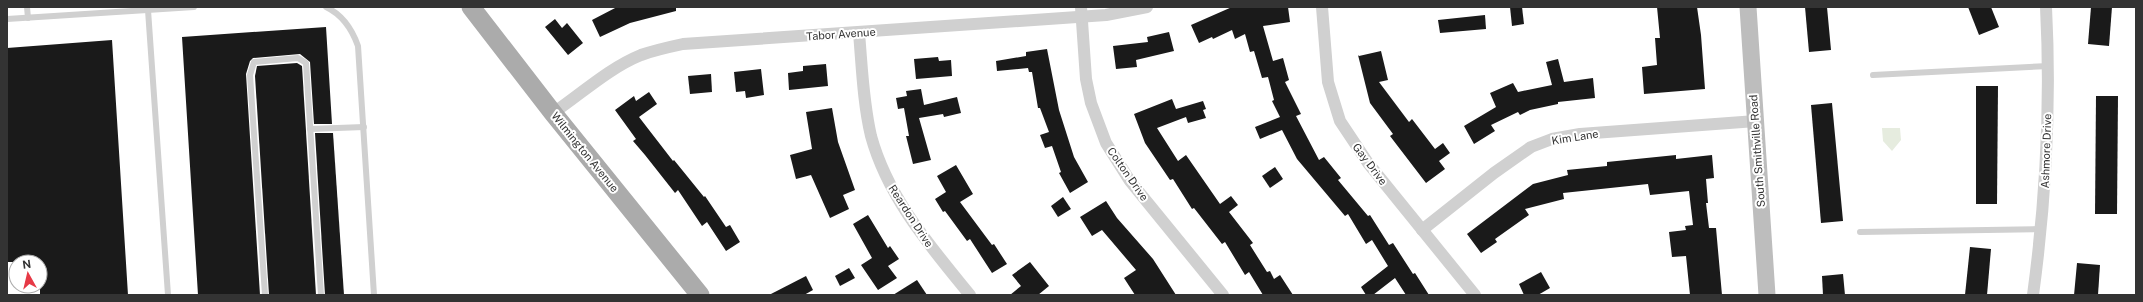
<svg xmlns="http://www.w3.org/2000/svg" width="2143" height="302" font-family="'Public Sans',sans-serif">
	<rect width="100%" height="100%" fill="#fff"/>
	<polygon fill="#e6ecdf" points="1882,128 1900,128 1901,140 1892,151 1883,141"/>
	<g fill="#1a1a1a">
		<polygon points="617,7 676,7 676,11 630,23 600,37 592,20"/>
		<polygon points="1232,7 1288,7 1290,22 1263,26 1273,61 1283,58 1289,80 1285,82 1301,114 1296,116 1319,160 1324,157 1341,178 1338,180 1368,216 1370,215 1389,245 1393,243 1413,274 1415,273 1429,295 1406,295 1395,278 1373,295 1366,295 1361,287 1388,266 1372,240 1366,244 1348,214 1345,216 1297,159 1282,130 1260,139 1255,127 1280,117 1272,101 1274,100 1268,77 1262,78 1254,51 1250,52 1245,34 1235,39 1232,30 1213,39 1212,37 1199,43 1191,25"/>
		<polygon points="1510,7 1522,7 1524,24 1512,26"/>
		<polygon points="1657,7 1697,7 1701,35 1705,89 1644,94 1642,67 1657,65 1655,38 1660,38"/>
		<polygon points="1805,7 1827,7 1831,50 1809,52"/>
		<polygon points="1968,7 1991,7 1999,27 1979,35"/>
		<polygon points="2091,7 2112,7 2109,46 2088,44"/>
		<polygon points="1485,15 1486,29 1440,33 1438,20"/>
		<polygon points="555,19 562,28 567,23 583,43 568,55 545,27"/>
		<polygon points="326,27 332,124 314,124 310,62 300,54 253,58 250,61 246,74 260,295 198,295 182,37"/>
		<polygon points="1169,32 1174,51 1136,60 1137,67 1116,69 1113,46 1148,42 1147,37"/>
		<polygon points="112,40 128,295 40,295 40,262 7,262 7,48"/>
		<polygon points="1047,49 1059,110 1074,157 1088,182 1070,193 1059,173 1061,172 1052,146 1045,148 1040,135 1049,132 1040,108 1038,108 1032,72 1029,72 1028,68 997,71 996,61 1026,56 1026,52"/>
		<polygon points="1381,51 1388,80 1379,82 1409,122 1412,119 1435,149 1443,143 1450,153 1439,161 1445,169 1426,183 1390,136 1393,134 1370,103 1358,55 1359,56"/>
		<polygon points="938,57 939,61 951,60 952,76 916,79 914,59"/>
		<polygon points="1558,59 1564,82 1593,78 1595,98 1558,102 1558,104 1530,110 1520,115 1518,112 1491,125 1495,131 1474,144 1464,126 1496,107 1490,93 1513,83 1518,92 1552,85 1546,62"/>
		<polygon points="297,63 302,66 316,295 269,295 255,76 257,66"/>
		<polygon points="826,64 828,86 789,90 788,73 803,71 803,66"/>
		<polygon points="761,69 764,95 746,98 745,91 736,92 734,72"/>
		<polygon points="711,74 712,92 690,94 688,76"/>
		<polygon points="1976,86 1998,86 1997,204 1976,204"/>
		<polygon points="921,89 924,105 957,97 961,113 944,117 943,114 919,118 931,160 913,164 906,136 909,136 904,108 898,109 896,98 907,96 906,91"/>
		<polygon points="649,92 657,104 639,117 673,161 674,160 704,197 705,196 726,227 730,225 740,242 726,251 707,222 702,226 678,190 675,193 645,155 633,141 636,139 615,110 634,96 636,101"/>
		<polygon points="2096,96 2118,96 2117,214 2095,214"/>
		<polygon points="1172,99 1176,109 1203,101 1206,109 1203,110 1206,118 1188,123 1186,117 1157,128 1178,161 1186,155 1220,204 1231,196 1238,205 1229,212 1253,243 1250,245 1267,272 1270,271 1274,279 1280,275 1293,295 1263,295 1249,272 1245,275 1225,242 1222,244 1194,208 1192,209 1173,179 1170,180 1145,143 1134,114"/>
		<polygon points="1832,103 1843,221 1821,223 1811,105"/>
		<polygon points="832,108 838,142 855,190 843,195 849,209 830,218 811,175 796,179 790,155 812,149 806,112"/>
		<polygon points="315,133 333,133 344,295 325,295"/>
		<polygon points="1676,155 1676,159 1712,155 1714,178 1706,179 1708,203 1706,203 1709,228 1716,228 1722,295 1690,295 1686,256 1672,257 1669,232 1686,230 1685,226 1693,225 1689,191 1650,195 1648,184 1563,193 1564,199 1525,209 1529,215 1495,239 1497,242 1481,253 1467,234 1533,184 1568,175 1567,170 1607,166 1607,162"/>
		<polygon points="956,165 973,194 960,202 992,245 994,244 1007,264 992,273 970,239 967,241 945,211 943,212 935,199 946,192 937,176"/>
		<polygon points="1275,167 1283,179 1270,188 1262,176"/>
		<polygon points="1063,197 1071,209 1058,217 1051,206"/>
		<polygon points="1106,201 1117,218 1153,259 1176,295 1135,295 1124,278 1136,270 1102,230 1092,236 1080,217"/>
		<polygon points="868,215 888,248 890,246 899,259 888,266 897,278 878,290 861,265 872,258 853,224"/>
		<polygon points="1970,247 1991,249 1987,295 1965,295"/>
		<polygon points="1030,262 1049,286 1038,295 1010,295 1021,286 1012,275"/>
		<polygon points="2077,263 2100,265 2098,295 2074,295"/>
		<polygon points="849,268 855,278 840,286 835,276"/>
		<polygon points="1541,272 1550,288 1538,295 1524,295 1519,284"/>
		<polygon points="1843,274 1845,295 1823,295 1822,276"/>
		<polygon points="806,276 813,290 804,295 769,295"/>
		<polygon points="917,280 927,295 893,295"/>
	</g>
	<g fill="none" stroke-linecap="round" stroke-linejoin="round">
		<g stroke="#d0d0d0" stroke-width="6">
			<polyline points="27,7 28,18"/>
			<path d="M326,7C343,15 352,29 358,46L374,295"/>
			<polyline points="148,10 168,295"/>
			<polyline points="7,19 194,7"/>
			<polyline points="1873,75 2049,66"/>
			<polyline points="310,129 364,127"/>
			<polyline points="1860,232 2042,229"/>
			<polyline points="265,295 250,75 254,62 298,58 306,63 321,295"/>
		</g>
		<g stroke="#d0d0d0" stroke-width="12">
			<polyline points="1081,7 1086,79 1091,103 1106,143 1130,181 1223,295"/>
			<polyline points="1322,7 1328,82 1340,121 1368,163 1475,295"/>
			<path d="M859,33C862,67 863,102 871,136C888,198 930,246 970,295"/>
			<path d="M553,113C581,94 609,68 641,55C655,50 669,47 683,44L1106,15L1147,7"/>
			<polyline points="1422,230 1494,173 1531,147 1552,139 1580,134 1756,121"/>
			<path d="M2033,295C2046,199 2051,103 2046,7"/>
		</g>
		<polyline stroke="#bdbdbd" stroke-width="17" points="1748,7 1767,295"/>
		<polyline stroke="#ababab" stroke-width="19" points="471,7 553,113 700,295"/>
	</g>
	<g text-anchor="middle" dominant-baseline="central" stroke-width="4" stroke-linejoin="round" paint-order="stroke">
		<g font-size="11" fill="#333" stroke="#fff">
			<text transform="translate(841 34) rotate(-4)">Tabor Avenue</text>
			<text transform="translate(1575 137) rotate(-9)">Kim Lane</text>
			<text transform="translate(1757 151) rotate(-94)">South Smithville Road</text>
			<text transform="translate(2046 151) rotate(-88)">Ashmore Drive</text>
			<text transform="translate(585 152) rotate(51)">Wilmington Avenue</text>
			<text transform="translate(1370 164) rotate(53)">Gay Drive</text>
			<text transform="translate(1128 174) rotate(55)">Colton Drive</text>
			<text transform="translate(911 216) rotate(57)">Reardon Drive</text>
		</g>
	</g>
	<rect width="2143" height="302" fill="none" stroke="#333333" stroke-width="16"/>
	<g transform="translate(28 274) rotate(352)"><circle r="19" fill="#ffffff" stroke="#adadad"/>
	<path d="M0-3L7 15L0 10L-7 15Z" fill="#e63946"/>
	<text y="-6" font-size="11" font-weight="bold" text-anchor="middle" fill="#333333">N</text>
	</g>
</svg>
